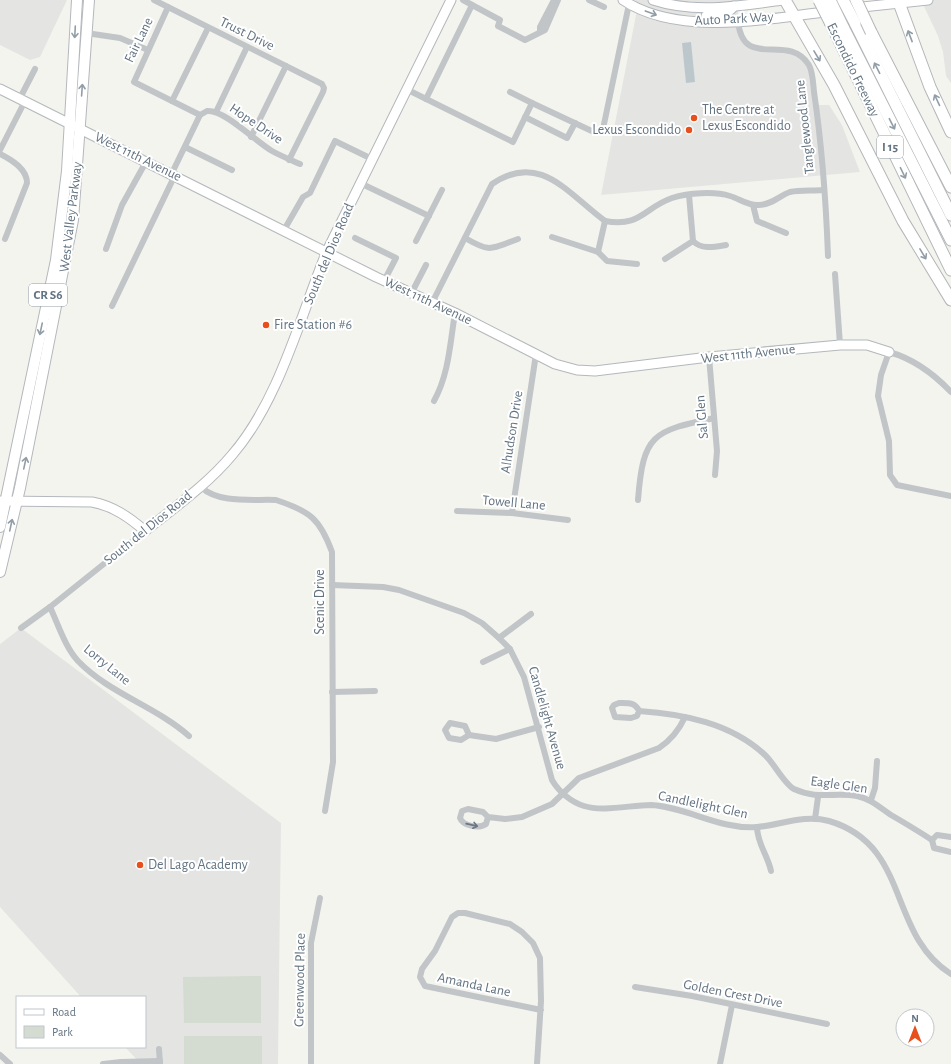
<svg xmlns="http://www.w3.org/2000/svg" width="951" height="1064" font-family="'Alegreya Sans',sans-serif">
	<rect width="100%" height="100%" fill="#f4f4ef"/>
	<g fill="#e4e5e3">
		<polygon points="0,0 67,0 40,57 30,60 0,45"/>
		<polygon points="634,0 738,0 738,21 746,44 793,52 809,65 817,105 829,105 842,125 860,172 601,195 636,15 641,4"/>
		<polygon points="921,0 951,0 951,83 946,76 943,52 938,36"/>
		<polygon points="21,628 281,823 278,1064 141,1064 125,1047 145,1047 145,997 81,997 0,907 0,644"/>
	</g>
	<g fill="#d4dbd0">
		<polygon points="261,976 261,1023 184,1023 183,977"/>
		<rect x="184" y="1036" width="78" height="28"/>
	</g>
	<polygon fill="#bcc7cc" points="691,42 695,82 686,83 682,43"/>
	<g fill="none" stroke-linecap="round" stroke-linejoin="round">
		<defs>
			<g id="secondary">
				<path d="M623,0C678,37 769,19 831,11"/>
				<path d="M653,0C696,14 739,6 783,0"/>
				<polyline points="853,8 928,0"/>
				<path d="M706,16C717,16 727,16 734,6"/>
				<polyline points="0,89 376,277 455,313 555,364 577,370 595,371 709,357 840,345 867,345 889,352"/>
				<path d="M0,501L92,502C113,506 129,517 145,531C175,507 207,485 232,455C279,401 300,317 327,251L451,0"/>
			</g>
			<g id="primary">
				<polyline points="0,527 56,260 67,171 77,0"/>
				<polyline points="0,572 20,488 73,220 89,0"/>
			</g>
			<g id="highway">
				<polyline points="785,0 834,85 903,221 951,300"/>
				<polyline points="898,0 930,87 951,132"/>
				<polyline points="855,23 951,215"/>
				<polyline points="831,24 951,270"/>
				<polyline points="843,27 951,240"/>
				<polyline points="871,32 951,187"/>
			</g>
		</defs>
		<use href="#secondary" stroke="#b3b8bc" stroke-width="11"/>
		<use href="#primary" stroke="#b4b8bc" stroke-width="12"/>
		<use href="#highway" stroke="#b4b7ba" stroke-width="13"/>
		<g stroke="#c1c5c8" stroke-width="6">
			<polyline points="154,0 322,84 324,88 323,92 289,160"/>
			<polyline points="463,0 500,20 498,26 525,40 545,30 558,0"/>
			<polyline points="589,0 604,7"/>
			<path d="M168,7L134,82L200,115L207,111C224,109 256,142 272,151C281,156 291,160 300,164"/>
			<path d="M738,21C743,72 788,31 809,65C813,73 813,83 814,92C822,146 826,202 828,256"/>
			<polyline points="540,32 540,27 554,0"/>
			<polyline points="86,33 120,38 148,50"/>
			<polyline points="406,89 513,142 532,103 596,133 603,129 629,4"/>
			<polyline points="510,92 532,103"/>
			<polyline points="20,98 35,69"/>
			<polyline points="426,99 472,5"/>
			<polyline points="172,101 208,28"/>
			<polyline points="216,112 247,47"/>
			<polyline points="525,117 567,138 575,123"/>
			<polyline points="251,137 286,66"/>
			<polyline points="185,147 232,170"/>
			<polyline points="0,150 25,101"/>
			<path d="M0,154C12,160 27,169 27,183L5,239"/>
			<polyline points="172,173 200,115"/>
			<polyline points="360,183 429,216"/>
			<polyline points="753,205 757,221 786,233"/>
			<polyline points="284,230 303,197 310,193 335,141 372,159"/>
			<polyline points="552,237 598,252 605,221"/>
			<polyline points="355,238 396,258 384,281"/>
			<path d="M465,238C491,253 490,249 518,239"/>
			<polyline points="416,241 442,190"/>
			<path d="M693,241C702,250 714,247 726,245"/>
			<polyline points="106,249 122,205 147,160"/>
			<polyline points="598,252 607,261 637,264"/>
			<polyline points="665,259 693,241 689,195"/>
			<polyline points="835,274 840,345"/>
			<polyline points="411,294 426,265"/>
			<path d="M432,303L492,184C540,151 568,194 605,221C640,228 645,207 672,198C688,193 714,191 730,196C740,199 748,206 759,205C771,205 779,196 790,192C800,190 813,191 823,190"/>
			<polyline points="112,306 175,175"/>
			<polyline points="709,357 717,451 715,475"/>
			<path d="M951,392C933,373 914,359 889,352L881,375L878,396L889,441L890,475L897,485L951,496"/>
			<path d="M434,401C449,374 450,343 455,313"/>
			<path d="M201,487C219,504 253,499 276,500C310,511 320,519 332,552L333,762L325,811"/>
			<path d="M638,500C643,434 653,431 714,418"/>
			<polyline points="457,511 512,513 568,520"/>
			<polyline points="512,513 536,354"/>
			<path d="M332,585L383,587L399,590L464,613L482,623L499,638L510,649L524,677L552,780C559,792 571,802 584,806C603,812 631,805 651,805C687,807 720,830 757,827C781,825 804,814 829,821C911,845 887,934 951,974"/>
			<path d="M50,607C58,624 65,647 78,661C110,694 155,706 189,736"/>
			<polyline points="21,628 50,607 145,531"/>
			<polyline points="499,638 531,614"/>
			<polyline points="483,662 510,649"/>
			<polyline points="332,692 375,691"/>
			<path d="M619,703C628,703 635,702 639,711L637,716L631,718L615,717L612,708L614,705Z"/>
			<path d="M639,711C683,714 731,723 765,755C774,763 784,784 794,789C818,800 834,792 857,796C871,799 879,807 891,815C905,823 918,831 932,840"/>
			<polygon points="450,723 465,726 469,735 461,740 449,738 445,730"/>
			<polyline points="469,735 496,739 539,727"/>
			<polyline points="871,800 875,788 877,761"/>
			<path d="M488,817L486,824C479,829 463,826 460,818L462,811L468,809L483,812L488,817L505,819L522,817L552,804L579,778L659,748C671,740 679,730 685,717"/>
			<polyline points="815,819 818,797"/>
			<path d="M757,827C757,843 768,856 771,871"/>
			<polyline points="932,840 934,848 951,852"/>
			<polyline points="932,840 937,835 951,837"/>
			<polyline points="635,987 692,996 827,1024"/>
			<polyline points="159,1049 160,1064"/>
			<polyline points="0,1055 10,1064"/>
			<polyline points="103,1064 121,1062 160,1061"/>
			<polyline points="311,1064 311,943 320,898"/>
			<polyline points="537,1064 541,1001 540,958 533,943 522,932 510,924 465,913 458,913 452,917 435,951 422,969 420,977 425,986 541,1010"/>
			<polyline points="720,1064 732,1005"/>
		</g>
		<use href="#secondary" stroke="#fff" stroke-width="9"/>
		<use href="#primary" stroke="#fff" stroke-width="10"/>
		<use href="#highway" stroke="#fff" stroke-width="11"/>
		<defs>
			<g id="highway-bridge">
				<polyline points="819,0 831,24"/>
				<polyline points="830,0 843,27"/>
				<polyline points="843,0 855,23"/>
				<polyline points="856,0 871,32"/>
			</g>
		</defs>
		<use href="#highway-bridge" stroke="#b4b7ba" stroke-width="13" stroke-linecap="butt"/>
		<use href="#highway-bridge" stroke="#fff" stroke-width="11"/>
	</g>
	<defs><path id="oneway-shaft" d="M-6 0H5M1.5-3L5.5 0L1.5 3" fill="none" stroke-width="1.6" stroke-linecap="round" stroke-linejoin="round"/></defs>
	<g stroke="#919da7">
		<use href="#oneway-shaft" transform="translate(651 13) rotate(20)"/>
		<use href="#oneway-shaft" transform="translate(75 32) rotate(93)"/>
		<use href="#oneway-shaft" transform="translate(910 36) rotate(-111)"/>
		<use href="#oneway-shaft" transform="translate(817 56) rotate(59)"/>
		<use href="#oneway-shaft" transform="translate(877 68) rotate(-117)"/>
		<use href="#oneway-shaft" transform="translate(82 90) rotate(-86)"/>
		<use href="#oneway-shaft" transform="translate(937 100) rotate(-115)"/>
		<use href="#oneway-shaft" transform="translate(892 124) rotate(63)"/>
		<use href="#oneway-shaft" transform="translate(903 173) rotate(64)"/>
		<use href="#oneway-shaft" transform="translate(923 254) rotate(59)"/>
		<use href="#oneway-shaft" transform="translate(41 329) rotate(102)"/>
		<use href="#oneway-shaft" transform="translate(25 463) rotate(-78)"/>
		<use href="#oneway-shaft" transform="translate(11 525) rotate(-78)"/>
	</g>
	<use stroke="#677785" href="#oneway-shaft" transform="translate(472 825) rotate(13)"/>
	<g fill="#e7501d" stroke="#fff" stroke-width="1.5">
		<circle cx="694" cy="118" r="4"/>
		<circle cx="689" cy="130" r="4"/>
		<circle cx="266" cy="325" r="4"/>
		<circle cx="140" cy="865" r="4"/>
	</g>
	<g text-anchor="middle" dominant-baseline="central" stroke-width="4" stroke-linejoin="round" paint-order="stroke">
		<g fill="#fff" stroke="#919da7" stroke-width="1">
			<rect x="877" y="136" width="26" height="22" rx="3"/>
			<rect x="29" y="284" width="38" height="22" rx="3"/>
		</g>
		<g font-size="13" font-weight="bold" fill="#627381">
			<text x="890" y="147">I 15</text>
			<text x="48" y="295">CR S6</text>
		</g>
		<g font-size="14" fill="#627381" stroke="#fff">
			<text transform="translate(734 19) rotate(-3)">Auto Park Way</text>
			<text transform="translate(247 34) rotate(26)">Trust Drive</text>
			<text transform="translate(139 40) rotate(-64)">Fair Lane</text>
			<text transform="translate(853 70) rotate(64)">Escondido Freeway</text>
			<text transform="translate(256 124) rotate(34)">Hope Drive</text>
			<text transform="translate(805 127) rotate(-96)">Tanglewood Lane</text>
			<text transform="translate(138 157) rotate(26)">West 11th Avenue</text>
			<text transform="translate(71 217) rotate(-83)">West Valley Parkway</text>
			<text transform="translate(329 254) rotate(-67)">South del Dios Road</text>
			<text transform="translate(428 301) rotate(25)">West 11th Avenue</text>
			<text transform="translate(748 354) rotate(-6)">West 11th Avenue</text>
			<text transform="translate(702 417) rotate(-95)">Sal Glen</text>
			<text transform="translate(512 432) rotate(-81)">Alhudson Drive</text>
			<text transform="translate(514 503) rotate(5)">Towell Lane</text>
			<text transform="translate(148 528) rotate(-39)">South del Dios Road</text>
			<text transform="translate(320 602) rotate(-90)">Scenic Drive</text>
			<text transform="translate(107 665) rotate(39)">Lorry Lane</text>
			<text transform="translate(547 718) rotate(74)">Candlelight Avenue</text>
			<text transform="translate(839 785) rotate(8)">Eagle Glen</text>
			<text transform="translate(703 805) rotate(12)">Candlelight Glen</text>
			<text transform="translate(300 980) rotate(-89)">Greenwood Place</text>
			<text transform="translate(474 985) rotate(12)">Amanda Lane</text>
			<text transform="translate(733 994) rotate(11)">Golden Crest Drive</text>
		</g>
		<g font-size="14" fill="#627381" stroke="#fff" text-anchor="start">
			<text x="702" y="110">The Centre at<tspan x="702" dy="16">Lexus Escondido</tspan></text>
			<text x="681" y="130" text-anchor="end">Lexus Escondido</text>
			<text x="274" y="325">Fire Station #6</text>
			<text x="148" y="865">Del Lago Academy</text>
		</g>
	</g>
	<rect x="16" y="996" width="130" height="52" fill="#ffffff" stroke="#c0c7cd"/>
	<rect x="24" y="1009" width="20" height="6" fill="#ffffff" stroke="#c0c7cd"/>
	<text x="52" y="1016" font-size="12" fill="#627381">Road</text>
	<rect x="24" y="1026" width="20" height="12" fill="#d4dbd0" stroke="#c0c7cd"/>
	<text x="52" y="1036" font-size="12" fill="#627381">Park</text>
	<g transform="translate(915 1028)"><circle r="19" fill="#ffffff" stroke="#c0c7cd"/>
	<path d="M0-3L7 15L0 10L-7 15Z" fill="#e7501d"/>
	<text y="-6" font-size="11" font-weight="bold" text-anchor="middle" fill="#627381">N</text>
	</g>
</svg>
